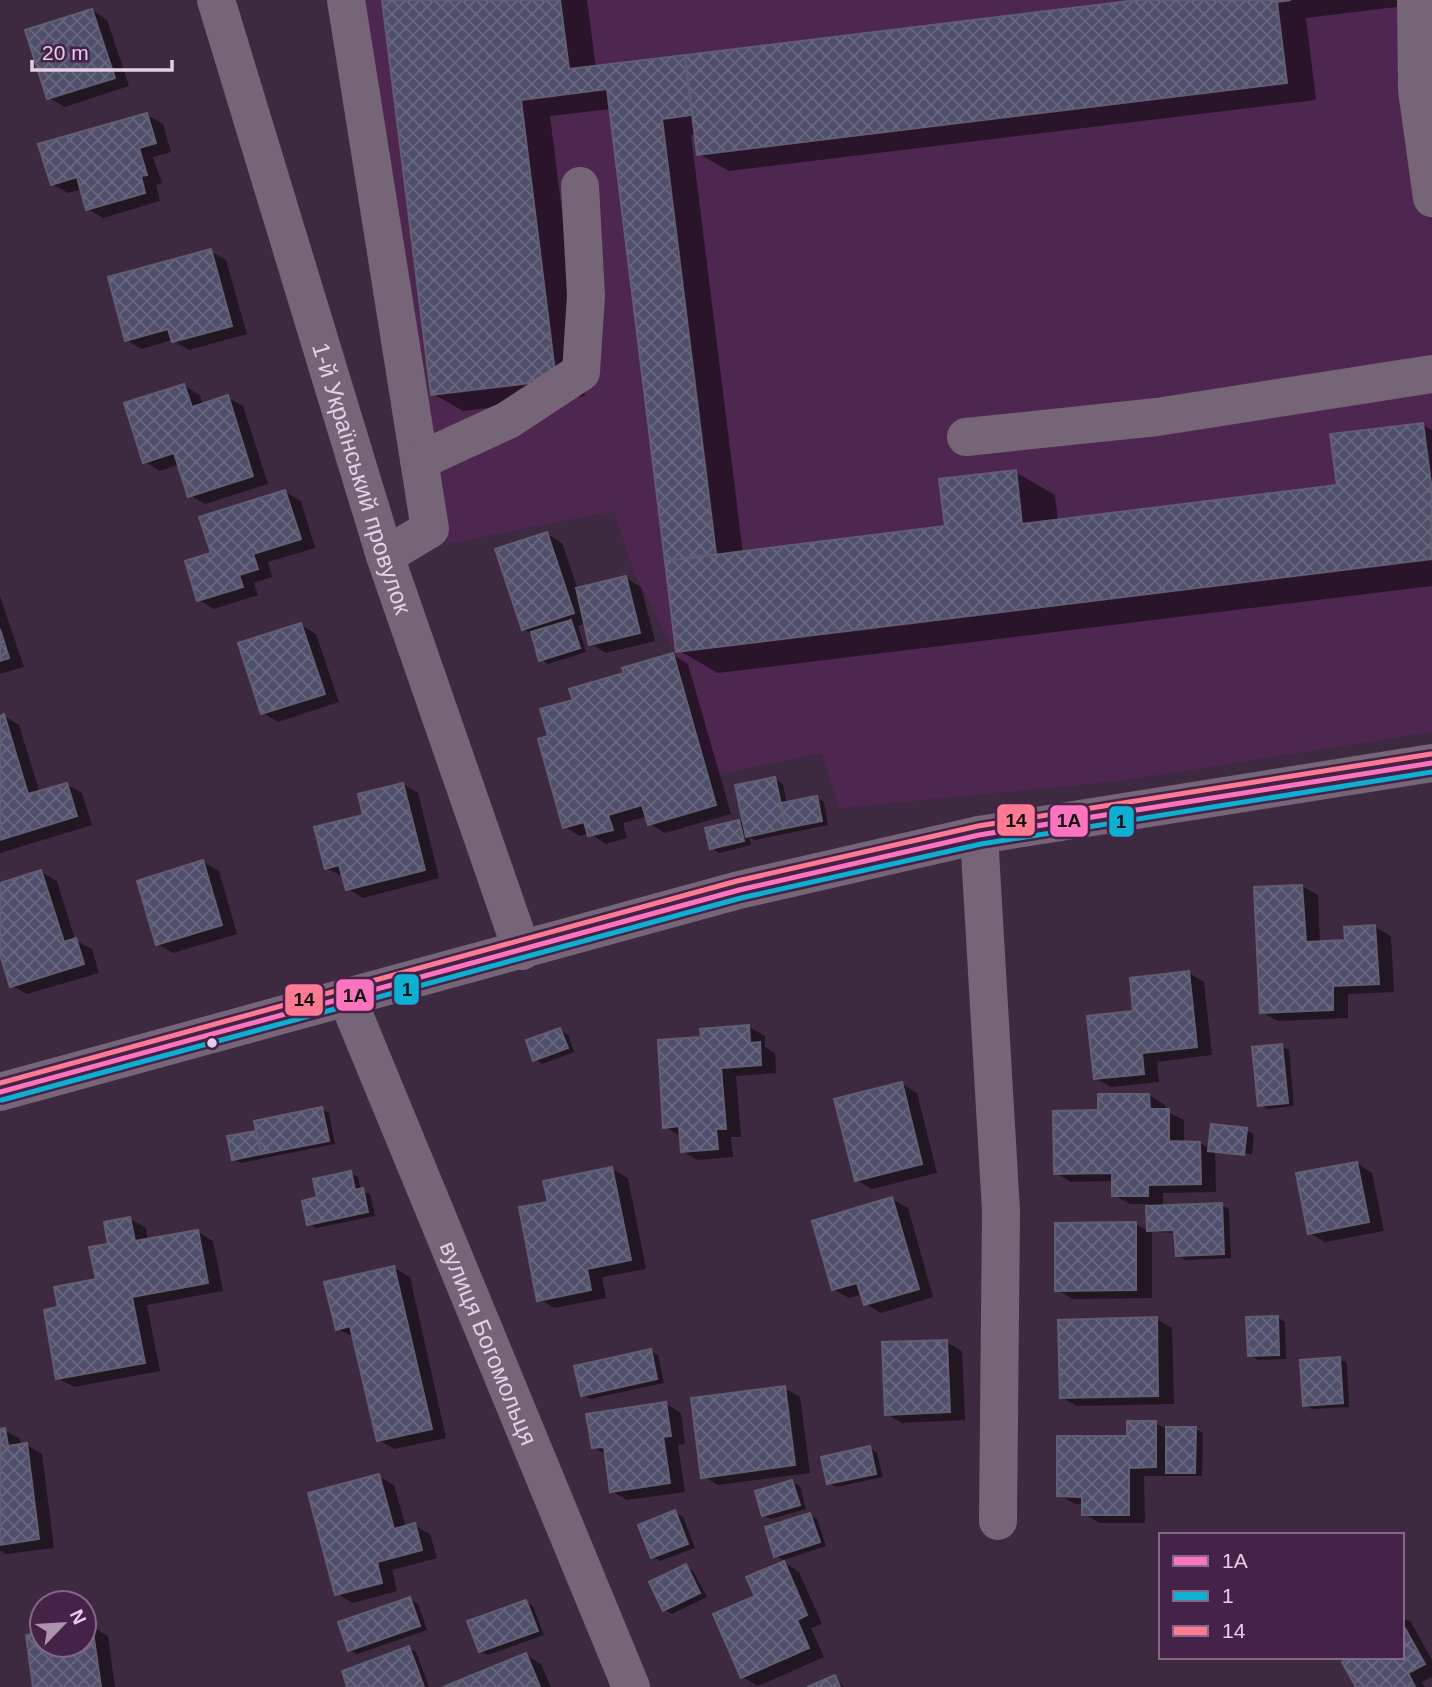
<svg xmlns="http://www.w3.org/2000/svg" width="1432" height="1687" font-family="Helvetica,sans-serif">
	<defs>
		<pattern id="building-cross-hatch" width="8" height="8" patternUnits="userSpaceOnUse" patternTransform="scale(1.75)"><rect width="8" height="8" fill="#504f6b"/><path d="M0 0l8 8M0 8l8-8" fill="none" stroke="#696780"/></pattern>
	</defs>
	<rect width="100%" height="100%" fill="#3e2a40"/>
	<polygon fill="#4d2750" points="333,0 1432,0 1432,732 1119,781 839,808 822,753 710,776 675,652 635,574 614,511 446,544 430,501 405,494"/>
	<g fill="#0007">
		<polygon points="384,0 587,0 596,68 1147,0 1429,0 1429,3 1306,18 1316,100 729,171 699,154 696,134 691,135 743,553 947,528 1015,472 1055,495 1058,522 1339,487 1423,425 1432,430 1432,586 718,673 678,650 611,109 550,116 585,396 463,411 433,394"/>
		<polygon points="92,10 107,20 129,86 65,107 49,98"/>
		<polygon points="147,115 163,124 171,152 153,157 162,183 156,185 160,201 103,218 88,209 82,189 68,193 52,184"/>
		<polygon points="210,251 226,260 247,334 189,350 172,340 142,349 126,340"/>
		<polygon points="184,386 200,395 203,405 227,397 243,406 268,484 205,504 189,495 180,464 160,471 145,462"/>
		<polygon points="285,492 301,501 315,548 268,562 272,577 254,583 258,595 214,609 199,600 213,554"/>
		<polygon points="547,534 562,543 578,590 626,578 641,587 655,641 606,653 591,644 586,623 578,626 586,652 548,664 541,659 534,635 523,629"/>
		<polygon points="0,596 24,667 0,674"/>
		<polygon points="301,625 316,634 339,702 278,722 263,713"/>
		<polygon points="673,655 688,664 731,814 665,833 650,824 648,816 623,823 627,838 606,844 589,833 580,836 565,827 551,737 575,701"/>
		<polygon points="4,716 19,725 40,793 66,784 82,793 92,825 0,853 0,718"/>
		<polygon points="775,779 783,784 787,804 816,798 824,802 828,825 755,840 749,837 751,845 719,853 712,848 739,821 745,825"/>
		<polygon points="403,784 418,793 439,878 363,898 347,888 344,877 326,868 365,816"/>
		<polygon points="203,862 219,871 237,934 173,953 157,944"/>
		<polygon points="41,872 57,881 75,940 92,949 99,973 27,994 11,985 0,948 0,884"/>
		<polygon points="1302,886 1318,895 1320,943 1347,942 1375,927 1391,936 1394,992 1348,994 1348,1018 1278,1021 1262,1012"/>
		<polygon points="1189,973 1204,982 1212,1055 1157,1062 1159,1082 1111,1087 1095,1078 1135,1013"/>
		<polygon points="749,1027 765,1036 765,1047 775,1053 776,1073 736,1076 741,1137 731,1137 733,1157 698,1160 682,1151 681,1136 665,1127"/>
		<polygon points="560,1030 568,1035 574,1052 542,1064 535,1059"/>
		<polygon points="1281,1046 1289,1050 1294,1106 1267,1109 1260,1104"/>
		<polygon points="902,1084 917,1093 937,1173 872,1189 856,1180"/>
		<polygon points="1149,1095 1165,1105 1165,1111 1184,1120 1184,1143 1200,1143 1210,1149 1246,1130 1254,1134 1252,1154 1215,1150 1215,1154 1251,1158 1215,1154 1216,1192 1163,1193 1163,1207 1221,1205 1229,1209 1231,1258 1185,1260 1177,1255 1176,1233 1152,1232 1152,1298 1073,1299 1057,1290 1136,1224 1148,1231 1148,1204 1130,1204 1114,1195 1114,1181 1071,1182 1055,1173 1100,1112"/>
		<polygon points="322,1109 329,1113 335,1144 241,1163 234,1159 229,1138 258,1132"/>
		<polygon points="1357,1163 1372,1173 1384,1231 1325,1242 1309,1233"/>
		<polygon points="612,1169 628,1178 646,1269 602,1277 606,1298 554,1308 539,1299 550,1203"/>
		<polygon points="350,1173 358,1177 361,1191 370,1194 375,1216 316,1228 309,1224 320,1199"/>
		<polygon points="892,1199 908,1208 933,1297 881,1313 866,1304 863,1294 849,1298 833,1289"/>
		<polygon points="130,1219 146,1228 148,1241 198,1232 213,1241 223,1291 147,1305 160,1371 74,1387 58,1378 60,1308 98,1280 110,1245"/>
		<polygon points="394,1268 410,1277 446,1438 394,1449 379,1440 355,1337 337,1329"/>
		<polygon points="1277,1317 1285,1322 1286,1359 1257,1360 1250,1355"/>
		<polygon points="1156,1319 1172,1328 1174,1404 1077,1406 1061,1397"/>
		<polygon points="946,1342 962,1351 965,1420 902,1423 887,1414"/>
		<polygon points="650,1351 658,1355 664,1383 590,1399 582,1394"/>
		<polygon points="1340,1359 1347,1363 1349,1407 1312,1409 1304,1405"/>
		<polygon points="784,1388 800,1397 810,1473 718,1485 703,1476"/>
		<polygon points="666,1404 681,1413 685,1444 678,1445 685,1492 627,1500 612,1491 607,1455 593,1447"/>
		<polygon points="1155,1423 1168,1430 1196,1429 1203,1433 1202,1476 1144,1476 1145,1523 1100,1523 1084,1514 1084,1504 1075,1504 1059,1495 1129,1438"/>
		<polygon points="4,1430 20,1439 21,1446 27,1445 42,1454 54,1548 6,1554 0,1551 0,1431"/>
		<polygon points="870,1448 877,1453 883,1477 836,1487 829,1483"/>
		<polygon points="378,1476 394,1485 406,1528 414,1525 430,1534 437,1558 392,1570 397,1591 353,1603 337,1594"/>
		<polygon points="792,1482 800,1486 806,1509 771,1519 764,1515"/>
		<polygon points="675,1512 683,1517 695,1548 660,1561 653,1557"/>
		<polygon points="810,1515 817,1519 826,1546 783,1560 776,1555"/>
		<polygon points="784,1562 799,1572 822,1624 811,1628 824,1657 758,1686 742,1677"/>
		<polygon points="686,1566 693,1571 707,1597 672,1614 664,1610"/>
		<polygon points="410,1599 418,1604 427,1630 357,1654 349,1650"/>
		<polygon points="526,1602 533,1606 544,1635 488,1655 480,1651"/>
		<polygon points="1402,1617 1411,1622 1432,1660 1432,1677 1422,1682 1425,1687 1358,1687 1402,1657"/>
		<polygon points="92,1627 108,1636 115,1687 34,1687 42,1634 42,1645 84,1645 84,1628"/>
		<polygon points="409,1648 416,1652 429,1687 349,1687"/>
		<polygon points="526,1655 541,1664 551,1687 448,1687"/>
		<polygon points="834,1677 844,1687 812,1687"/>
	</g>
	<g fill="url(#building-cross-hatch)" stroke="#625e72" stroke-width="2">
		<polygon points="382,0 560,0 569,69 685,55 692,115 662,119 716,554 665,561 607,89 521,100 556,380 431,395"/>
		<polygon points="1138,0 1291,0 1277,2 1287,83 697,155 685,55"/>
		<polygon points="92,9 115,78 47,99 25,30"/>
		<polygon points="147,113 156,143 139,148 147,175 141,176 145,193 86,210 77,177 51,185 38,144"/>
		<polygon points="211,249 232,326 172,342 168,329 125,341 108,277"/>
		<polygon points="184,384 192,407 228,395 253,476 188,497 174,453 143,463 124,403"/>
		<polygon points="1423,423 1432,491 1432,559 676,652 665,561 945,526 939,479 1016,470 1022,524 1337,485 1330,434"/>
		<polygon points="285,490 301,539 253,554 258,569 239,575 243,587 197,601 185,561 211,553 199,517"/>
		<polygon points="547,532 574,613 522,630 495,549"/>
		<polygon points="626,576 640,633 589,645 576,588"/>
		<polygon points="571,620 580,648 539,661 531,632"/>
		<polygon points="301,623 325,694 261,714 238,643"/>
		<polygon points="0,629 9,658 0,661"/>
		<polygon points="673,653 716,805 648,825 642,805 608,815 613,830 588,836 584,822 563,828 538,739 548,736 540,709 573,700 569,689 624,673 622,668"/>
		<polygon points="4,714 28,794 67,783 77,816 0,840 0,716"/>
		<polygon points="775,777 786,828 746,837 735,785"/>
		<polygon points="403,783 425,870 346,890 339,865 325,869 314,827 363,815 358,794"/>
		<polygon points="817,796 822,821 786,828 781,803"/>
		<polygon points="739,820 744,841 710,849 705,828"/>
		<polygon points="203,860 222,925 156,945 137,881"/>
		<polygon points="41,870 64,942 76,938 84,964 10,987 0,954 0,883"/>
		<polygon points="1302,885 1306,942 1345,940 1344,927 1375,925 1379,984 1333,986 1333,1010 1260,1013 1254,887"/>
		<polygon points="1189,971 1197,1047 1142,1053 1144,1074 1094,1079 1087,1016 1133,1011 1130,978"/>
		<polygon points="749,1025 750,1043 760,1042 761,1065 721,1068 726,1129 716,1129 718,1149 681,1152 679,1126 663,1128 658,1040 701,1037 700,1029"/>
		<polygon points="560,1028 568,1048 533,1061 526,1040"/>
		<polygon points="1282,1044 1288,1103 1258,1106 1252,1047"/>
		<polygon points="902,1082 922,1164 855,1181 834,1099"/>
		<polygon points="1098,1094 1149,1094 1150,1109 1169,1109 1169,1141 1200,1142 1201,1184 1148,1185 1148,1196 1112,1196 1112,1173 1054,1174 1053,1111 1098,1110"/>
		<polygon points="322,1107 329,1141 261,1154 254,1121"/>
		<polygon points="1211,1124 1247,1128 1244,1155 1208,1151"/>
		<polygon points="256,1131 261,1154 232,1160 227,1136"/>
		<polygon points="1357,1162 1369,1222 1308,1234 1296,1173"/>
		<polygon points="612,1167 631,1260 587,1269 591,1290 537,1301 519,1207 548,1202 543,1181"/>
		<polygon points="351,1171 355,1190 363,1188 368,1212 307,1225 302,1201 317,1197 313,1179"/>
		<polygon points="892,1197 919,1289 864,1305 857,1283 832,1290 812,1221"/>
		<polygon points="1222,1203 1224,1254 1176,1256 1174,1230 1147,1231 1146,1206"/>
		<polygon points="130,1217 135,1241 198,1230 208,1283 132,1297 145,1363 56,1379 44,1310 58,1307 54,1287 96,1279 89,1247 108,1244 104,1222"/>
		<polygon points="1136,1222 1136,1290 1055,1291 1055,1223"/>
		<polygon points="394,1266 432,1429 377,1441 350,1326 336,1330 324,1282"/>
		<polygon points="1278,1316 1279,1355 1248,1356 1246,1317"/>
		<polygon points="1157,1317 1158,1396 1060,1398 1058,1320"/>
		<polygon points="947,1340 950,1412 885,1415 882,1342"/>
		<polygon points="651,1349 657,1379 581,1396 574,1366"/>
		<polygon points="1340,1357 1343,1403 1303,1406 1300,1360"/>
		<polygon points="785,1386 795,1465 701,1478 691,1398"/>
		<polygon points="666,1402 671,1436 663,1437 670,1483 610,1492 604,1447 592,1448 586,1414"/>
		<polygon points="1127,1421 1156,1421 1156,1467 1129,1468 1129,1515 1082,1515 1082,1497 1057,1496 1057,1436 1127,1436"/>
		<polygon points="1166,1427 1196,1427 1195,1473 1166,1473"/>
		<polygon points="5,1428 8,1446 27,1443 39,1539 0,1545 0,1429"/>
		<polygon points="870,1446 876,1474 827,1484 821,1457"/>
		<polygon points="379,1474 394,1529 415,1523 422,1550 377,1562 382,1583 335,1595 308,1493"/>
		<polygon points="792,1480 800,1505 762,1516 755,1491"/>
		<polygon points="675,1510 688,1544 651,1558 638,1525"/>
		<polygon points="810,1513 820,1542 774,1557 765,1527"/>
		<polygon points="784,1561 807,1615 797,1620 809,1648 741,1678 713,1614 755,1596 746,1577"/>
		<polygon points="686,1564 700,1593 663,1611 649,1582"/>
		<polygon points="410,1597 420,1626 348,1651 338,1622"/>
		<polygon points="526,1600 538,1631 479,1652 467,1621"/>
		<polygon points="1402,1623 1425,1664 1408,1673 1415,1687 1356,1687 1342,1662 1350,1657 1402,1657"/>
		<polygon points="92,1625 101,1687 33,1687 26,1635 42,1632 42,1645 84,1645 84,1627"/>
		<polygon points="409,1646 424,1687 347,1687 342,1671"/>
		<polygon points="526,1653 540,1687 443,1687"/>
		<polygon points="835,1675 840,1687 807,1687"/>
	</g>
	<g fill="none" stroke-linecap="round" stroke-linejoin="round">
		<g stroke="#766577" stroke-width="38">
			<path id="s1" d="M216,0L385,556L522,951"/>
			<polyline points="346,0 430,529 385,556"/>
			<polyline points="1416,0 1417,90 1432,198"/>
			<polyline points="966,437 1157,417 1432,374"/>
			<polyline points="419,461 508,420 581,372 586,296 580,186"/>
			<polyline points="979,835 1001,1211 998,1521"/>
			<path id="s2" d="M347,998L631,1687"/>
			<polyline points="0,1092 739,890 979,835 1432,763"/>
		</g>
		<defs>
			<polyline id="bus-1" points="0,1092 739,890 979,835 1432,763"/>
			<polyline id="bus-2" points="2,1100 741,898 981,844 1432,772"/>
			<polyline id="bus-3" points="0,1083 737,881 978,826 1431,754"/>
		</defs>
		<use href="#bus-1" stroke="#452248" stroke-width="10"/>
		<use href="#bus-2" stroke="#452248" stroke-width="10"/>
		<use href="#bus-3" stroke="#452248" stroke-width="10"/>
		<use href="#bus-1" stroke="#fc73be" stroke-width="5"/>
		<use href="#bus-2" stroke="#0dafd3" stroke-width="5"/>
		<use href="#bus-3" stroke="#fe7a93" stroke-width="5"/>
	</g>
	<circle fill="#e5cee6" stroke="#452248" stroke-width="2.5" cx="212" cy="1043" r="6"/>
	<g text-anchor="middle" dominant-baseline="central" stroke-width="5" stroke-linejoin="round" paint-order="stroke">
		<g font-size="24" fill="#e5cee6" stroke="#452248">
			<text stroke="none"><textPath href="#s1" startOffset="500">1-й Український провулок</textPath></text>
			<text stroke="none"><textPath href="#s2" startOffset="373">вулиця Богомольця</textPath></text>
		</g>
	</g>
	<g stroke="#452248" stroke-width="2.5">
		<rect x="996" y="803" width="40" height="34" rx="7" fill="#fe7a93"/>
		<rect x="1049" y="804" width="40" height="34" rx="7" fill="#fc73be"/>
		<rect x="1108" y="805" width="27" height="33" rx="7" fill="#0dafd3"/>
		<rect x="393" y="973" width="27" height="33" rx="7" fill="#0dafd3"/>
		<rect x="335" y="978" width="40" height="34" rx="7" fill="#fc73be"/>
		<rect x="284" y="983" width="40" height="34" rx="7" fill="#fe7a93"/>
	</g>
	<g font-size="19" text-anchor="middle" font-weight="bold" fill="#111">
		<text x="1016" y="827">14</text>
		<text x="1069" y="827">1А</text>
		<text x="1121" y="828">1</text>
		<text x="407" y="996">1</text>
		<text x="355" y="1002">1А</text>
		<text x="304" y="1006">14</text>
	</g>
	<rect x="1159" y="1533" width="245" height="126" fill="#452248" stroke="#856787" stroke-width="2"/>
	<rect x="1173" y="1556" width="35" height="10" fill="#fc73be" stroke="#856787" stroke-width="2"/>
	<text x="1222" y="1568" font-size="21" fill="#e5cee6">1А</text>
	<rect x="1173" y="1591" width="35" height="10" fill="#0dafd3" stroke="#856787" stroke-width="2"/>
	<text x="1222" y="1603" font-size="21" fill="#e5cee6">1</text>
	<rect x="1173" y="1626" width="35" height="10" fill="#fe7a93" stroke="#856787" stroke-width="2"/>
	<text x="1222" y="1638" font-size="21" fill="#e5cee6">14</text>
	<g transform="translate(63 1624) rotate(65)"><circle r="33" fill="#452248" stroke="#856787" stroke-width="2"/>
	<path d="M0-5L12 26L0 18L-12 26Z" fill="#ab95ac"/>
	<text y="-10" font-size="19" font-weight="bold" text-anchor="middle" fill="#e5cee6">N</text>
	</g>
	<path d="M32 60v10h140v-10" fill="none" stroke="#e5cee6" stroke-width="3.5"/>
	<text x="42" y="60" font-size="21" fill="#e5cee6" stroke="#452248" stroke-width="5" paint-order="stroke">20 m</text>
</svg>
